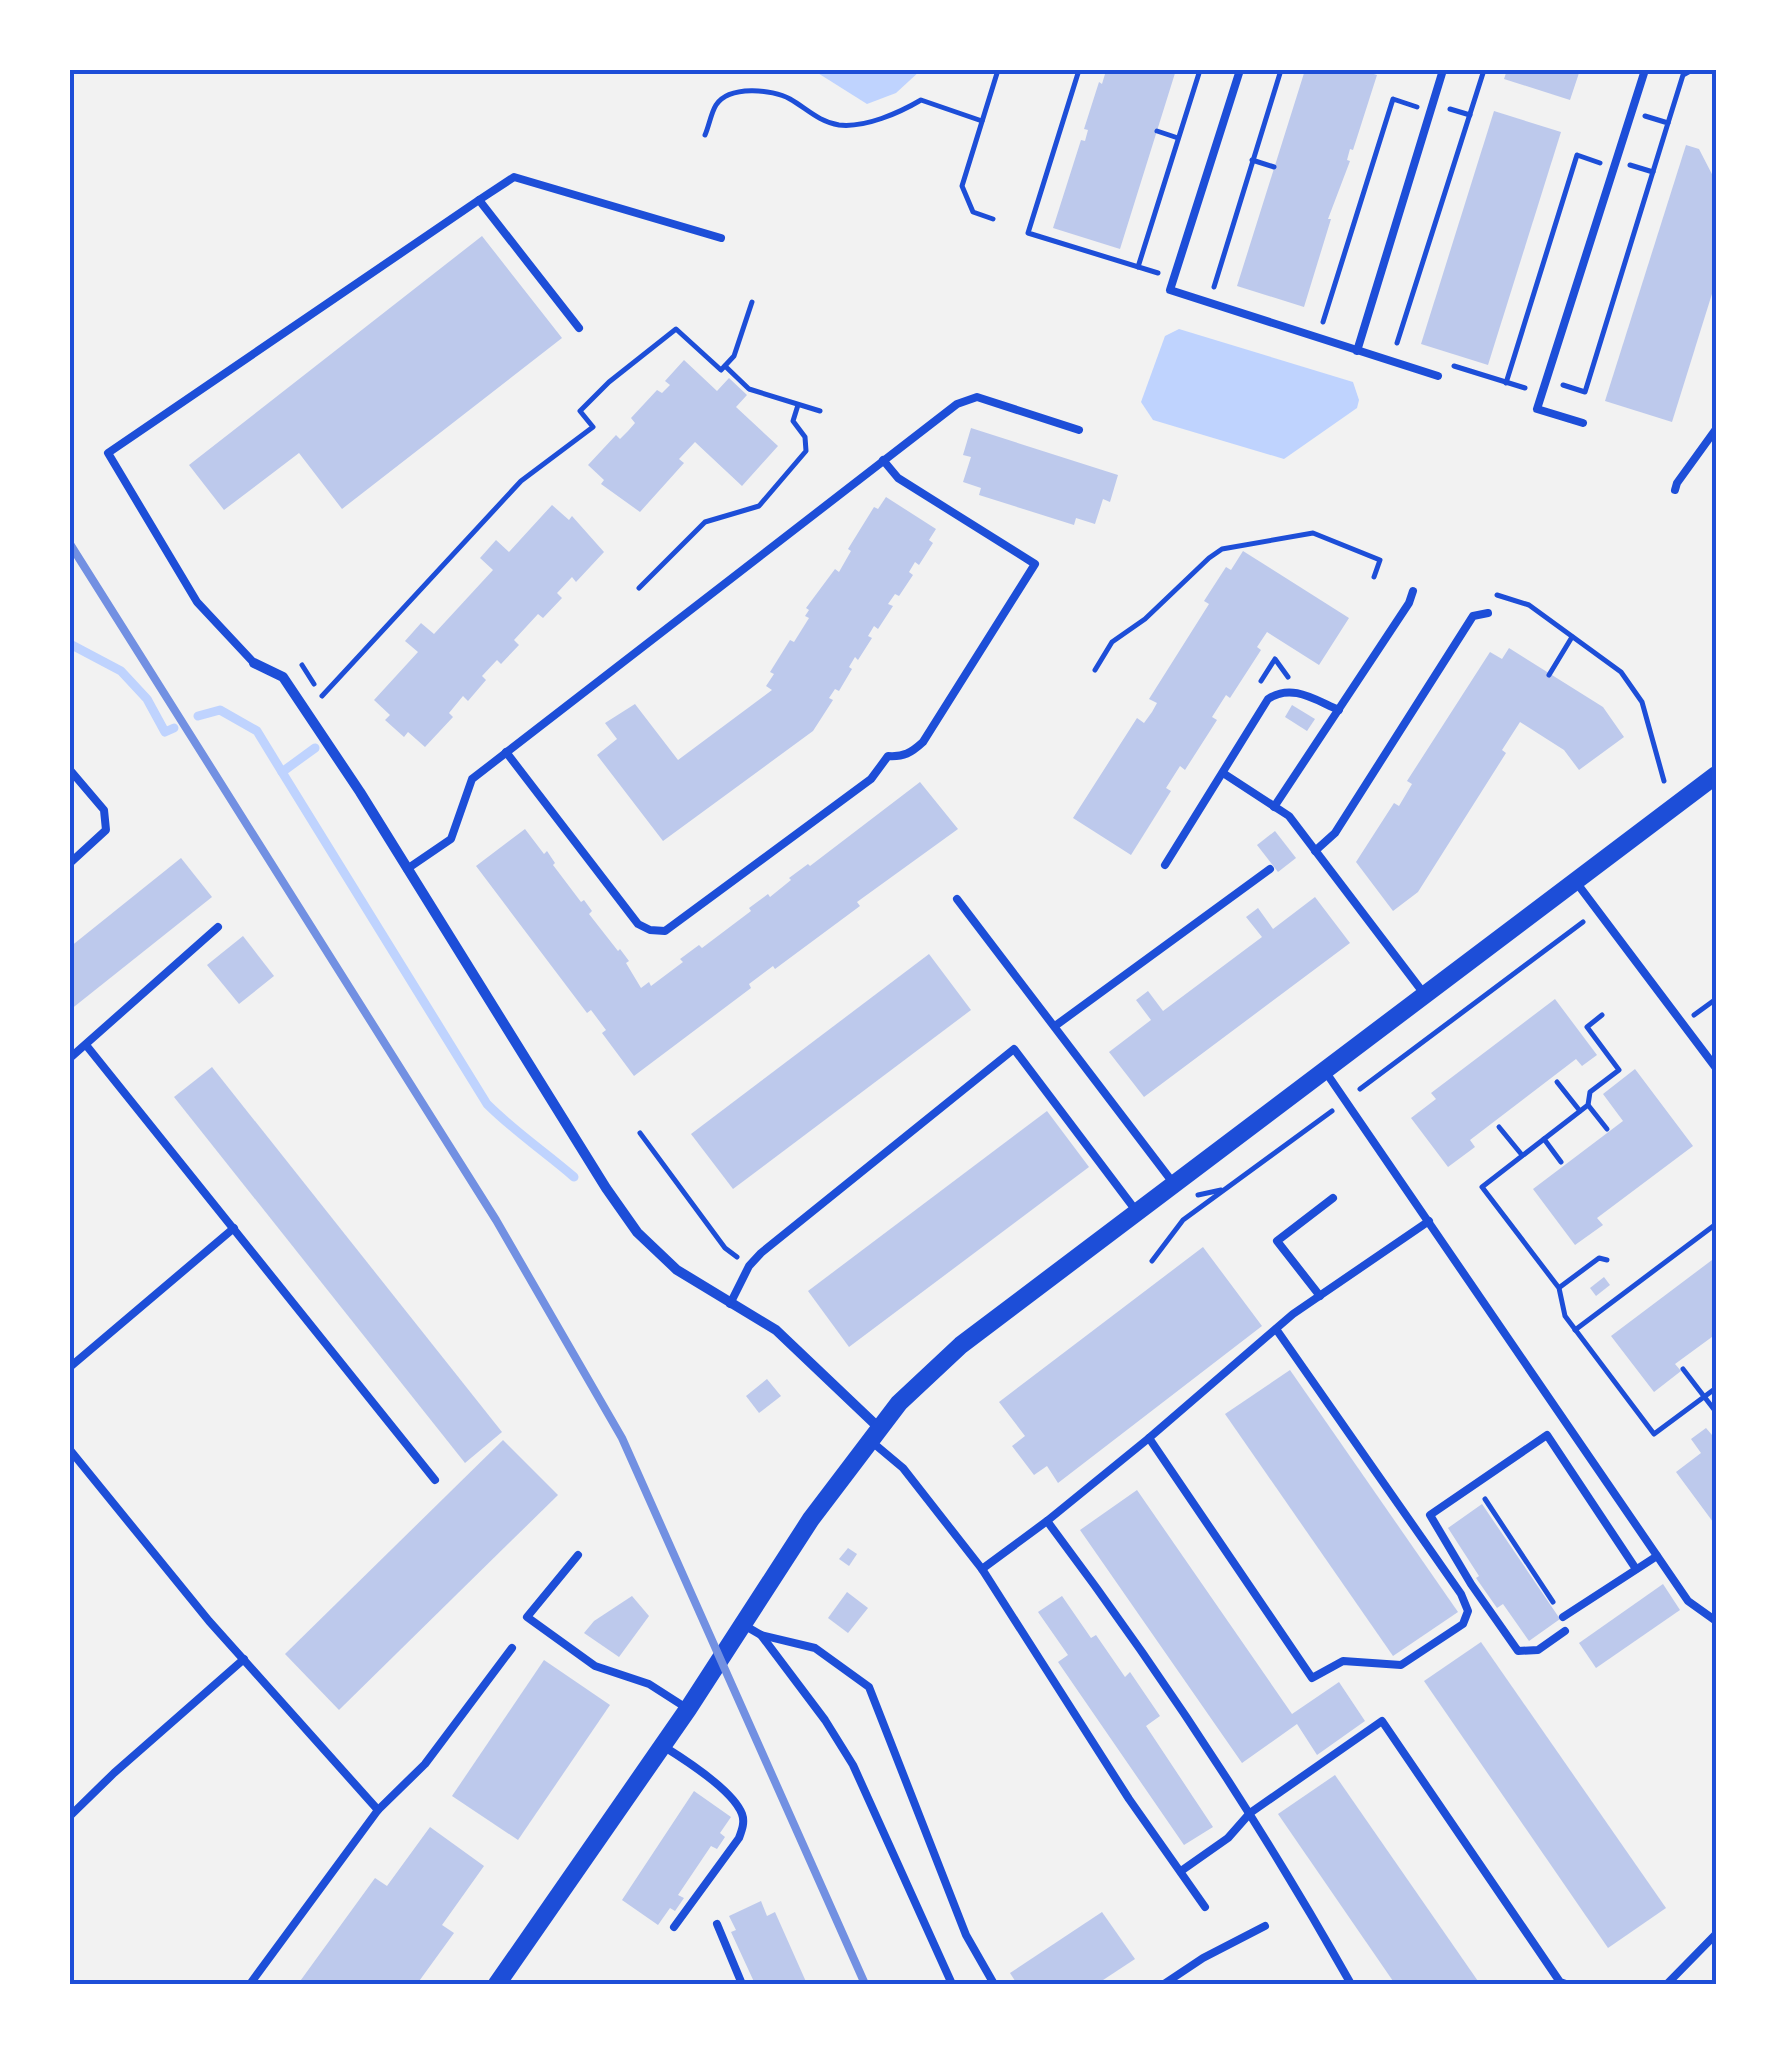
<svg xmlns="http://www.w3.org/2000/svg" width="1786" height="2054" font-family="Bitter,serif">
	<rect width="100%" height="100%" fill="#f2f2f2"/>
	<g fill="#bfd3fe">
		<polygon points="813,70 921,70 896,93 867,104"/>
		<polygon points="1179,329 1353,382 1359,400 1357,408 1284,459 1153,420 1141,402 1165,336"/>
	</g>
	<g fill="none" stroke-linecap="round" stroke-linejoin="round">
		<g stroke="#bfd3fe" stroke-width="9">
			<polyline points="70,644 121,671 147,699 165,732 174,728"/>
			<polyline points="198,716 220,710 257,731 282,772 315,748"/>
			<path d="M282,772L487,1104C514,1131 545,1152 574,1177"/>
		</g>
	</g>
	<g fill="#bdc9ec">
		<polygon points="1176,70 1120,249 1053,228 1081,140 1085,141 1088,130 1084,129 1099,82 1102,84 1105,74 1097,70"/>
		<polygon points="1305,70 1361,70 1377,75 1353,150 1350,149 1347,160 1350,161 1328,219 1331,219 1304,307 1237,286"/>
		<polygon points="1507,70 1580,70 1570,100 1504,79"/>
		<polygon points="1494,111 1561,132 1488,365 1421,344"/>
		<polygon points="1686,145 1699,149 1716,182 1716,281 1672,422 1605,401"/>
		<polygon points="482,236 562,338 342,509 299,453 224,510 189,465"/>
		<polygon points="684,360 717,391 729,378 747,395 736,407 778,446 742,486 695,442 679,459 684,463 640,512 601,484 604,480 588,465 616,435 620,439 628,431 635,423 631,418 657,390 662,393 670,385 665,381"/>
		<polygon points="971,428 1118,475 1110,502 1103,499 1095,524 1076,518 1074,525 979,495 981,488 963,482 971,457 963,455"/>
		<polygon points="886,497 936,529 929,540 933,543 919,565 915,562 909,572 913,575 899,596 895,594 888,604 893,606 878,629 874,626 868,636 872,638 858,660 855,657 849,667 852,669 839,691 835,689 829,698 833,700 813,731 663,841 597,755 617,739 605,723 635,704 678,760 772,690 766,686 774,674 770,672 790,640 794,642 809,618 805,616 809,610 806,608 835,569 839,572 851,551 848,549 874,507 878,509"/>
		<polygon points="552,505 569,520 572,516 604,552 576,582 572,577 557,593 562,598 543,618 538,614 514,640 519,645 501,664 497,660 482,676 486,680 468,701 463,696 449,713 453,717 425,747 408,732 404,737 385,720 390,715 374,700 418,652 405,641 421,623 434,634 493,570 480,558 496,540 509,552"/>
		<polygon points="1243,551 1349,618 1319,665 1267,632 1257,647 1261,650 1230,698 1226,695 1212,717 1217,720 1185,770 1180,766 1166,788 1171,791 1131,855 1073,818 1137,718 1144,723 1152,712 1157,703 1149,699 1209,604 1204,601 1226,567 1231,570"/>
		<polygon points="1509,648 1603,707 1624,737 1579,770 1564,750 1520,722 1502,750 1506,753 1418,892 1393,911 1356,862 1394,803 1399,806 1412,784 1407,781 1490,652 1502,659"/>
		<polygon points="1292,705 1315,719 1307,731 1285,717"/>
		<polygon points="920,782 958,829 857,902 860,906 775,969 773,966 749,984 751,988 634,1076 602,1033 606,1030 591,1010 587,1013 476,866 525,829 544,854 547,851 555,863 553,865 581,902 584,900 592,911 589,914 618,951 620,949 629,961 626,963 641,988 649,982 651,986 683,962 680,959 699,945 702,948 751,911 749,908 768,894 770,897 791,880 789,878 808,864 810,866"/>
		<polygon points="1275,831 1296,858 1278,872 1257,845"/>
		<polygon points="181,858 212,897 70,1010 70,947"/>
		<polygon points="1315,897 1350,943 1144,1097 1109,1052 1151,1020 1136,1000 1148,991 1163,1011 1262,937 1246,917 1258,908 1273,929"/>
		<polygon points="243,936 274,976 239,1004 207,965"/>
		<polygon points="929,954 971,1010 733,1189 691,1134"/>
		<polygon points="1555,999 1597,1055 1582,1066 1576,1059 1470,1140 1475,1147 1448,1167 1411,1118 1436,1099 1431,1093"/>
		<polygon points="212,1067 502,1432 465,1463 174,1097"/>
		<polygon points="1635,1069 1693,1146 1597,1218 1603,1225 1575,1245 1533,1189 1623,1121 1603,1094"/>
		<polygon points="1047,1111 1089,1167 849,1347 808,1291"/>
		<polygon points="1203,1247 1262,1326 1058,1483 1047,1466 1034,1475 1012,1446 1025,1436 999,1402"/>
		<polygon points="1716,1257 1716,1334 1675,1364 1681,1371 1654,1392 1611,1336"/>
		<polygon points="1604,1277 1610,1285 1596,1296 1590,1288"/>
		<polygon points="1290,1370 1458,1612 1393,1656 1225,1414"/>
		<polygon points="767,1379 781,1396 759,1413 746,1396"/>
		<polygon points="1706,1428 1712,1435 1716,1431 1716,1520 1713,1522 1676,1472 1701,1453 1691,1439"/>
		<polygon points="503,1440 558,1495 339,1710 285,1654"/>
		<polygon points="1137,1490 1292,1714 1339,1682 1365,1721 1317,1755 1297,1724 1242,1763 1080,1530"/>
		<polygon points="1482,1504 1560,1619 1529,1641 1503,1604 1497,1608 1476,1578 1479,1576 1448,1528"/>
		<polygon points="848,1548 857,1554 849,1566 839,1559"/>
		<polygon points="1663,1584 1680,1610 1596,1668 1579,1643"/>
		<polygon points="847,1592 868,1608 848,1633 828,1618"/>
		<polygon points="632,1596 649,1616 619,1657 584,1633 594,1621"/>
		<polygon points="1062,1596 1091,1638 1096,1635 1125,1677 1130,1672 1160,1716 1146,1726 1213,1827 1184,1845 1058,1662 1068,1655 1038,1612"/>
		<polygon points="1481,1642 1666,1908 1608,1948 1424,1681"/>
		<polygon points="544,1660 610,1705 518,1840 452,1796"/>
		<polygon points="1335,1775 1480,1984 1395,1984 1278,1814"/>
		<polygon points="694,1791 731,1817 720,1833 725,1837 717,1849 711,1846 678,1895 684,1898 675,1911 670,1908 658,1925 622,1900"/>
		<polygon points="430,1827 484,1866 442,1925 454,1933 417,1984 298,1984 375,1878 387,1886"/>
		<polygon points="761,1901 767,1916 775,1912 807,1984 755,1984 731,1932 736,1930 729,1916"/>
		<polygon points="1102,1912 1135,1959 1097,1984 1017,1984 1010,1973"/>
	</g>
	<g fill="none" stroke-linecap="round" stroke-linejoin="round">
		<g stroke="#1d4ed8" stroke-width="5">
			<polyline points="1079,70 1028,233 1158,273"/>
			<polyline points="1450,109 1470,115"/>
			<polyline points="1668,123 1683,75 1692,70"/>
			<polyline points="1157,131 1178,138"/>
			<path d="M705,135C709,126 711,113 716,105C729,85 772,89 790,99C806,108 819,122 839,125C865,128 899,113 921,100L982,121"/>
			<polyline points="1252,160 1274,167"/>
			<polyline points="1630,165 1653,172"/>
			<polyline points="993,219 973,212 962,186 998,70"/>
			<polyline points="1138,267 1200,70"/>
			<polyline points="1214,287 1281,70"/>
			<polyline points="1323,322 1393,99 1417,107"/>
			<polyline points="1397,343 1484,70"/>
			<polyline points="725,366 749,389 820,411"/>
			<polyline points="1454,366 1525,388"/>
			<polyline points="1506,383 1577,155 1600,163"/>
			<polyline points="1563,385 1585,392 1668,123 1645,116"/>
			<polyline points="639,588 705,522 759,506 806,451 805,437 793,421 798,405"/>
			<polyline points="1497,595 1529,605 1621,672 1642,702 1664,781"/>
			<polyline points="302,665 314,684"/>
			<polyline points="1095,670 1112,642 1145,619 1209,558 1222,549 1313,533 1380,560 1374,577"/>
			<polyline points="1549,675 1572,637"/>
			<polyline points="1261,681 1275,659 1288,677"/>
			<polyline points="322,696 521,481 593,427 580,411 609,382 676,329 721,370 734,356 752,302"/>
			<polyline points="1602,1015 1587,1027 1619,1070 1590,1092 1588,1105 1482,1187 1559,1288 1565,1316 1654,1434 1716,1388"/>
			<polyline points="1694,1015 1716,999"/>
			<polyline points="1557,1082 1580,1111"/>
			<polyline points="1360,1089 1583,922"/>
			<polyline points="1588,1105 1607,1129"/>
			<polyline points="1499,1127 1522,1155"/>
			<polyline points="640,1133 725,1248 737,1257"/>
			<polyline points="1544,1139 1561,1162"/>
			<polyline points="1198,1195 1221,1190"/>
			<polyline points="1152,1261 1183,1220 1332,1111"/>
			<polyline points="1560,1287 1599,1258 1607,1260"/>
			<polyline points="1575,1330 1716,1224"/>
			<polyline points="1683,1369 1716,1412"/>
			<polyline points="1485,1499 1553,1602"/>
		</g>
		<g stroke="#1d4ed8" stroke-width="8">
			<polyline points="1240,70 1170,290 1438,376"/>
			<polyline points="479,200 514,177 721,238"/>
			<polyline points="1357,351 1443,70"/>
			<polyline points="1583,423 1537,409 1645,70"/>
			<polyline points="1675,490 1677,483 1716,429"/>
			<polyline points="254,663 197,602 108,453 479,200 579,328"/>
			<path d="M506,752L638,924L650,930L665,931L871,779L888,756C904,757 911,753 923,742L1035,564L898,478L883,460"/>
			<polyline points="70,770 104,810 106,830 70,863"/>
			<polyline points="1223,773 1289,816 1425,995"/>
			<polyline points="1274,807 1409,603 1413,591"/>
			<polyline points="1315,851 1335,833 1473,616 1488,613"/>
			<path d="M1165,865L1268,699C1292,683 1315,700 1339,710"/>
			<polyline points="407,869 451,839 472,779 957,404 977,397 1079,430"/>
			<polyline points="1576,882 1716,1068"/>
			<polyline points="957,899 1174,1184"/>
			<polyline points="1055,1026 1270,869"/>
			<polyline points="86,1045 435,1480"/>
			<polyline points="70,1058 218,927"/>
			<polyline points="1325,1071 1688,1601 1716,1621"/>
			<polyline points="1320,1296 1277,1241 1333,1198"/>
			<polyline points="730,1304 749,1266 761,1253 1014,1049 1137,1212"/>
			<polyline points="70,1367 234,1228"/>
			<polyline points="1149,1438 1293,1314 1429,1221"/>
			<polyline points="872,1442 903,1468 982,1569 1129,1799 1205,1907"/>
			<polyline points="70,1450 209,1621 378,1810"/>
			<polyline points="1047,1521 1149,1438 1312,1678 1343,1661 1401,1665 1463,1624 1468,1611 1461,1594 1276,1329"/>
			<polyline points="578,1555 527,1617 595,1666 649,1684 688,1709"/>
			<path d="M982,1569L1047,1521C1160,1671 1259,1821 1351,1984"/>
			<polyline points="1563,1617 1657,1556"/>
			<polyline points="742,1624 761,1635 815,1648 869,1687 966,1935 994,1984"/>
			<polyline points="1565,1631 1538,1650 1518,1651 1471,1584 1430,1515 1547,1435 1636,1569"/>
			<polyline points="761,1635 825,1720 853,1765 952,1984"/>
			<path d="M663,1746C684,1759 733,1790 742,1814C745,1822 742,1830 739,1838L674,1927"/>
			<polyline points="70,1816 114,1773 244,1659"/>
			<polyline points="1181,1871 1228,1838 1250,1813 1382,1721 1560,1982 1566,1984"/>
			<polyline points="717,1924 742,1984"/>
			<polyline points="250,1984 378,1810 425,1764 512,1648"/>
			<polyline points="1164,1984 1203,1958 1265,1926"/>
			<polyline points="1667,1984 1716,1934"/>
		</g>
		<polyline stroke="#1d4ed8" stroke-width="10" points="254,663 283,677 360,792 606,1188 637,1232 677,1270 776,1330 878,1427"/>
		<polyline stroke="#1d4ed8" stroke-width="18" points="497,1984 688,1709 811,1519 899,1403 961,1345 1716,775"/>
		<polyline stroke="#7290e2" stroke-width="8" points="70,544 496,1220 622,1438 865,1984"/>
	</g>
	<rect width="1786" height="2054" fill="none" stroke="#ffffff" stroke-width="145"/>
	<rect x="72" y="72" width="1642" height="1910" fill="none" stroke="#1d4ed8" stroke-width="4"/>
</svg>
